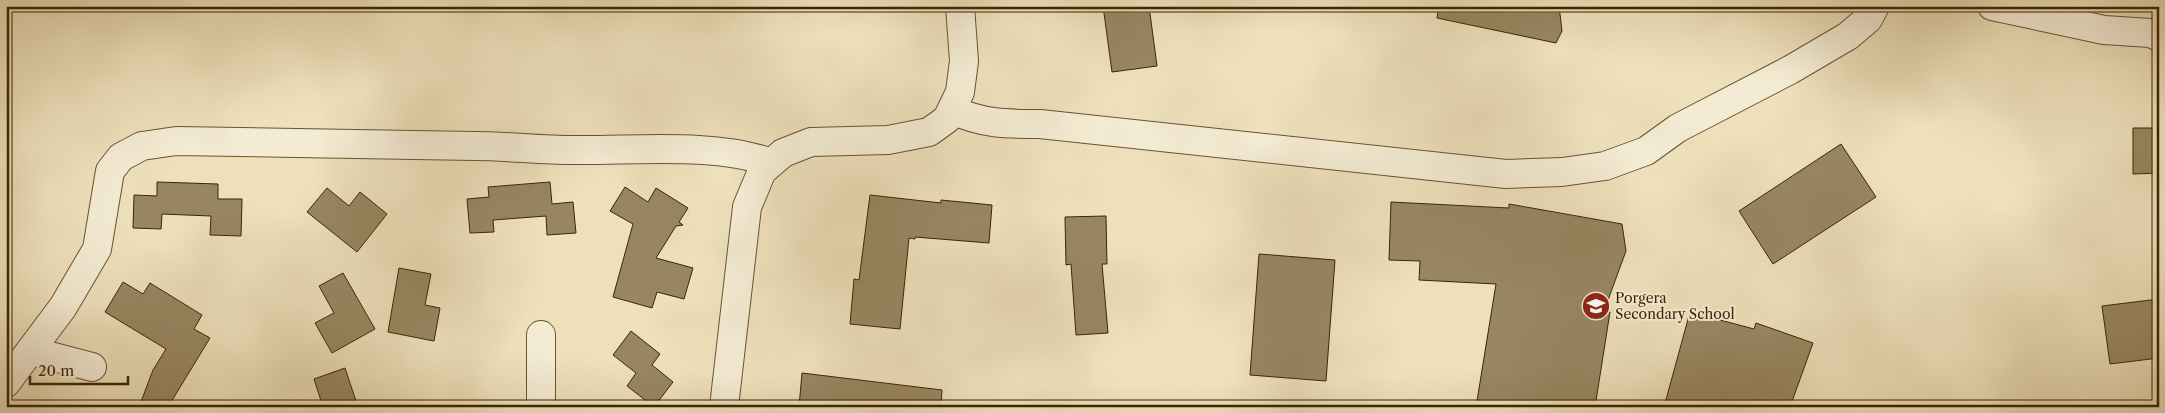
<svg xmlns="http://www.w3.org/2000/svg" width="2165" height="413" font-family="'Libre Caslon Text',serif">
	<rect width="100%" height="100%" fill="#ede0bb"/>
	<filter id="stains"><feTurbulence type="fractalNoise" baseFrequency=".004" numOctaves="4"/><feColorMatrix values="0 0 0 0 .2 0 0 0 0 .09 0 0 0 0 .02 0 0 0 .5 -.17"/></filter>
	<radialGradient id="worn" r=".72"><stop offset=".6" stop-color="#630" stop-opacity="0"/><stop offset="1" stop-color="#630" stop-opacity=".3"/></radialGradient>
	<g fill="#988662" stroke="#3c2502">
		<polygon points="1103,6 1149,6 1157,66 1112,72"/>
		<polygon points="1439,6 1559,6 1562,31 1556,43 1437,18"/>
		<polygon points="2133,128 2159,128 2159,173 2133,174"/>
		<polygon points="1841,144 1876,197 1773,264 1739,211"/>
		<polygon points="157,182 218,184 218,199 242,199 241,236 210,235 211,216 162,214 161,229 133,228 134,195 157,196"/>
		<polygon points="550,182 552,204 573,202 576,233 547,235 546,216 493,220 494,232 470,233 467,199 489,197 488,187"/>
		<polygon points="625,187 648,202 656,188 688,208 679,222 683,225 676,226 656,258 693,268 684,299 657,292 652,308 613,297 633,224 610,211"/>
		<polygon points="327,188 349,206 360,192 387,214 357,252 307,212"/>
		<polygon points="870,195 941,203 941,200 992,205 989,243 915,237 915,239 909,238 900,329 850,324 854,279 859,280"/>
		<polygon points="1391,202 1509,208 1509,204 1622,224 1626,251 1604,311 1610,312 1595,407 1476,407 1496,284 1419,280 1420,261 1389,260"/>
		<polygon points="1106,216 1107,264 1102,264 1108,333 1076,335 1071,264 1066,265 1065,217"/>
		<polygon points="1259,254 1335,260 1326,381 1250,375"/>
		<polygon points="399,268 431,274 425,305 440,308 434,341 388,332"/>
		<polygon points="343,273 375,329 332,353 315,323 334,313 319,286"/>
		<polygon points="123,282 143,294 150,283 202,315 194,329 210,338 168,407 139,407 153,370 166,349 105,312"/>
		<polygon points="2159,299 2159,358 2110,364 2102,306"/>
		<polygon points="1690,312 1754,329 1756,323 1813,343 1790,407 1664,407"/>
		<polygon points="631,331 660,354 652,365 673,382 654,407 627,386 636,373 613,355"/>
		<polygon points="345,368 358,407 323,407 314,379"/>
		<polygon points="802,373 942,390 941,407 799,407"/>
	</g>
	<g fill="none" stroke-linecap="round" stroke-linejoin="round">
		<defs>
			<g id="minor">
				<polyline points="1992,6 2104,30 2151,33 2159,37"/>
				<path d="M952,110C983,124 1006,124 1040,124L1506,174L1562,172L1605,166L1646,151L1678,128L1790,70L1848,36L1868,19L1875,6"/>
				<polyline points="541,335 541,407"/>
				<polyline points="31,351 92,367"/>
				<path d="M6,383L63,307L97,249L110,171L121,157L142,146L176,141C276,143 375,144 475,146C507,146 540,150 573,150C632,151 716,142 771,163"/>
				<polyline points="724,407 747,207 762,171 783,153 811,142 888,140 929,132 947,119 960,92 964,61 960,6"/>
			</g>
		</defs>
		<use href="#minor" stroke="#685430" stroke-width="30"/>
		<use href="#minor" stroke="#f3ebd3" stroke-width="28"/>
	</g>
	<defs>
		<symbol id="school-disc" viewBox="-11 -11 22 22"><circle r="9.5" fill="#8f2418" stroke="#f3ebd3"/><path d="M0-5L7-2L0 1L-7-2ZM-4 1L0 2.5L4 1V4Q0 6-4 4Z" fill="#fff"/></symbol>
	</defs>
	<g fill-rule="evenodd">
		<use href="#school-disc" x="1580" y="290" width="32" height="32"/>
	</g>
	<g text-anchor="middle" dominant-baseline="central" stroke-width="4" stroke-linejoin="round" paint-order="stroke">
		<g font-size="14" fill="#3c2502" stroke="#f3ebd3" text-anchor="start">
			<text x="1615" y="298">Porgera<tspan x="1615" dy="16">Secondary School</tspan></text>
		</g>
	</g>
	<rect width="2165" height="413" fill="none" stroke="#ede0bb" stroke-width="25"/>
	<rect x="8" y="8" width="2150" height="398" fill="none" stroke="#3c2502" stroke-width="2.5"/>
	<rect x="12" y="12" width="2140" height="388" fill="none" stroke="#3c2502"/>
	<path d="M30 376v8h98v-8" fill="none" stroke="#3c2502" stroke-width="2.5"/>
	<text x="38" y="376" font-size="15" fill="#3c2502" stroke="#f3ebd3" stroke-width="4" paint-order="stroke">20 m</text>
	<rect width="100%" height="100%" filter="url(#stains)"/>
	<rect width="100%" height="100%" fill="url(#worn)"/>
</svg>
